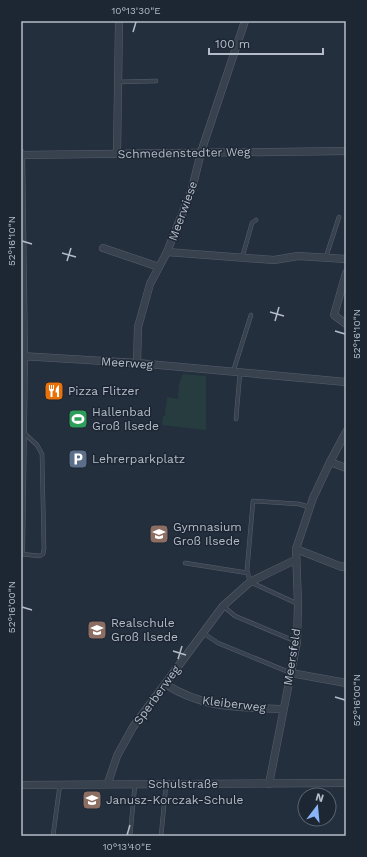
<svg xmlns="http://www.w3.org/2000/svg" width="367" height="857" font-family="'Work Sans',sans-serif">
	<rect width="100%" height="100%" fill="#242f3e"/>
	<polygon fill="#263c3f" points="183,374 206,376 206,430 162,425 163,416 165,416 167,397 178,399 179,384"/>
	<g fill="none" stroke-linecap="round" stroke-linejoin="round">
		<defs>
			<g id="lane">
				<polyline points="118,82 156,81"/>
				<polyline points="326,257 339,217"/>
				<polyline points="242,258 252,223 256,220"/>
				<polyline points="233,372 251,315"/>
				<polyline points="236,419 240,372"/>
				<polyline points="21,554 40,556 43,554 44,549 42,454 37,445 24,433"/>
				<polyline points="185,563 248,573"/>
				<polyline points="298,604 250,582 247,570 253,501 299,504 309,507"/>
				<polyline points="223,606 235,616 297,642"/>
				<polyline points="203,633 218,643 291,673"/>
				<polyline points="53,836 60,784"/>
				<polyline points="130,836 135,784"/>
				<polyline points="161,836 166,785"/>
			</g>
			<g id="street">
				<polyline points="21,153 24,356 21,551"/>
				<polyline points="117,154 119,21"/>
				<polyline points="21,155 346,151"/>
				<polyline points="103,248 159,267"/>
				<polyline points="167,252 274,260 298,256 346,259"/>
				<polyline points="346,273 334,315 346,324"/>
				<polyline points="21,356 137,363 346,382"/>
				<polyline points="137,363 138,327 150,284 167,252 192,189 201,152 245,21"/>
				<polyline points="330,462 346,468"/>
				<polyline points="296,549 342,567 346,566"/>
				<polyline points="291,673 346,683"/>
				<path d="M165,684C205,709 237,707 283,709"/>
				<polyline points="108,783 117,756 133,727 223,606 250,582 295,560"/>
				<polyline points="269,784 297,642 298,604 296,549 313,498 330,462 346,432"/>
				<polyline points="21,785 346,783"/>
			</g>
		</defs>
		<use href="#lane" stroke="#565f6c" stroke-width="4.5"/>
		<use href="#street" stroke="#565f6c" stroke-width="8"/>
		<use href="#lane" stroke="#38414e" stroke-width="3.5"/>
		<use href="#street" stroke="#38414e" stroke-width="7"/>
	</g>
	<path fill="none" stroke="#b4bcc9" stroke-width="1.5" d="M133,32L136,22M22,241L32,244M62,253L76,257M67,261L71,248M270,312L284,316M275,321L279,307M335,331L345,334M22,607L32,610M173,651L186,655M178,659L182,646M335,697L345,700M127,835L130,825"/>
	<defs>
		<symbol id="restaurant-square" viewBox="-11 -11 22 22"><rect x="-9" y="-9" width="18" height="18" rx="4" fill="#e8710a" stroke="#1d2633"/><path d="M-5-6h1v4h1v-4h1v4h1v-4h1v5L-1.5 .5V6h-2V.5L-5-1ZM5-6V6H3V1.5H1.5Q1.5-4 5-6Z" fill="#fff"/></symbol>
		<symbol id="stadium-square" viewBox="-11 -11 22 22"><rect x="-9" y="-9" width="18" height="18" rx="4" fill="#2e9e5b" stroke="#1d2633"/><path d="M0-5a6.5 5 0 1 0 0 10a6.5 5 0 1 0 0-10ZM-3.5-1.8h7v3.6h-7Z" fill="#fff"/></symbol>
		<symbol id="parking-square" viewBox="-11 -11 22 22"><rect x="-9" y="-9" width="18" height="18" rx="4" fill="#5c6f8a" stroke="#1d2633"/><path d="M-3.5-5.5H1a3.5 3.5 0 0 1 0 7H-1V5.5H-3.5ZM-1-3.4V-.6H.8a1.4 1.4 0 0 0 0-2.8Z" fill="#fff"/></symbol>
		<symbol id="school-square" viewBox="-11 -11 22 22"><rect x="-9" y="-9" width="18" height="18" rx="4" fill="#8d6e63" stroke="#1d2633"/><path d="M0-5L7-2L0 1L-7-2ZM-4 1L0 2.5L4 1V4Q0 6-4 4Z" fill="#fff"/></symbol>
	</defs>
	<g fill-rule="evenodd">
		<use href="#restaurant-square" x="43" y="380" width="22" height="22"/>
		<use href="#stadium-square" x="67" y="408" width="22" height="22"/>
		<use href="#parking-square" x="67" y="448" width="22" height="22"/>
		<use href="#school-square" x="148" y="523" width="22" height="22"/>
		<use href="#school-square" x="86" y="619" width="22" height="22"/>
		<use href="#school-square" x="81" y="789" width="22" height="22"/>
	</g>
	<g text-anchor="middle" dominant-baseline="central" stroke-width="3" stroke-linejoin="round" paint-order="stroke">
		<g font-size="12" fill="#b4bcc9" stroke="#1d2633">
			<text transform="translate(184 153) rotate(-1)">Schmedenstedter Weg</text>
			<text transform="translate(183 211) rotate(-70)">Meerwiese</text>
			<text transform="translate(127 363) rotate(4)">Meerweg</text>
			<text transform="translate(292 657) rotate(-81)">Meersfeld</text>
			<text transform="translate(157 695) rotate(-54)">Sperberweg</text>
			<text transform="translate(234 704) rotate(7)">Kleiberweg</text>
			<text x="183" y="784">Schulstraße</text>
		</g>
		<g font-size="12" fill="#b4bcc9" stroke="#1d2633" text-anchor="start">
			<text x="68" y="391">Pizza Flitzer</text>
			<text x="92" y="412">Hallenbad<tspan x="92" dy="14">Groß Ilsede</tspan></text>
			<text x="92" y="459">Lehrerparkplatz</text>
			<text x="173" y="527">Gymnasium<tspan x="173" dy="14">Groß Ilsede</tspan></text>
			<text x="111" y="623">Realschule<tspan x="111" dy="14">Groß Ilsede</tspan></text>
			<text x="106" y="800">Janusz-Korczak-Schule</text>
		</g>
	</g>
	<rect width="367" height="857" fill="none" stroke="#1d2633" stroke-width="44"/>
	<g transform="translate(317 807) rotate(16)"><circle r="19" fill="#1d2633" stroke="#59626f"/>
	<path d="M0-3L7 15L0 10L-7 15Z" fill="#8ab4f8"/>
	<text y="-6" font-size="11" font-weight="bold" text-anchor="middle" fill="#b4bcc9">N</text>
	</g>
	<path d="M209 48v6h114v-6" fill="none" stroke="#b4bcc9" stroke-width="2"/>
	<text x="215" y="48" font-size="12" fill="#b4bcc9" stroke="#1d2633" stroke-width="3" paint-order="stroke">100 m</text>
	<rect x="22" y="22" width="323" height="813" fill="none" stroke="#b4bcc9" stroke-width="1.5"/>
	<g font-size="10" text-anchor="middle" fill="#b4bcc9">
		<text x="136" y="14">10°13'30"E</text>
		<text transform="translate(11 241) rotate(-90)" y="4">52°16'10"N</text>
		<text transform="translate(356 334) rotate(-90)" y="4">52°16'10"N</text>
		<text transform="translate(11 607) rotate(-90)" y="4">52°16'00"N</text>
		<text transform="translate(356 700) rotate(-90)" y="4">52°16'00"N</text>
		<text x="127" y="850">10°13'40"E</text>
	</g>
</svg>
